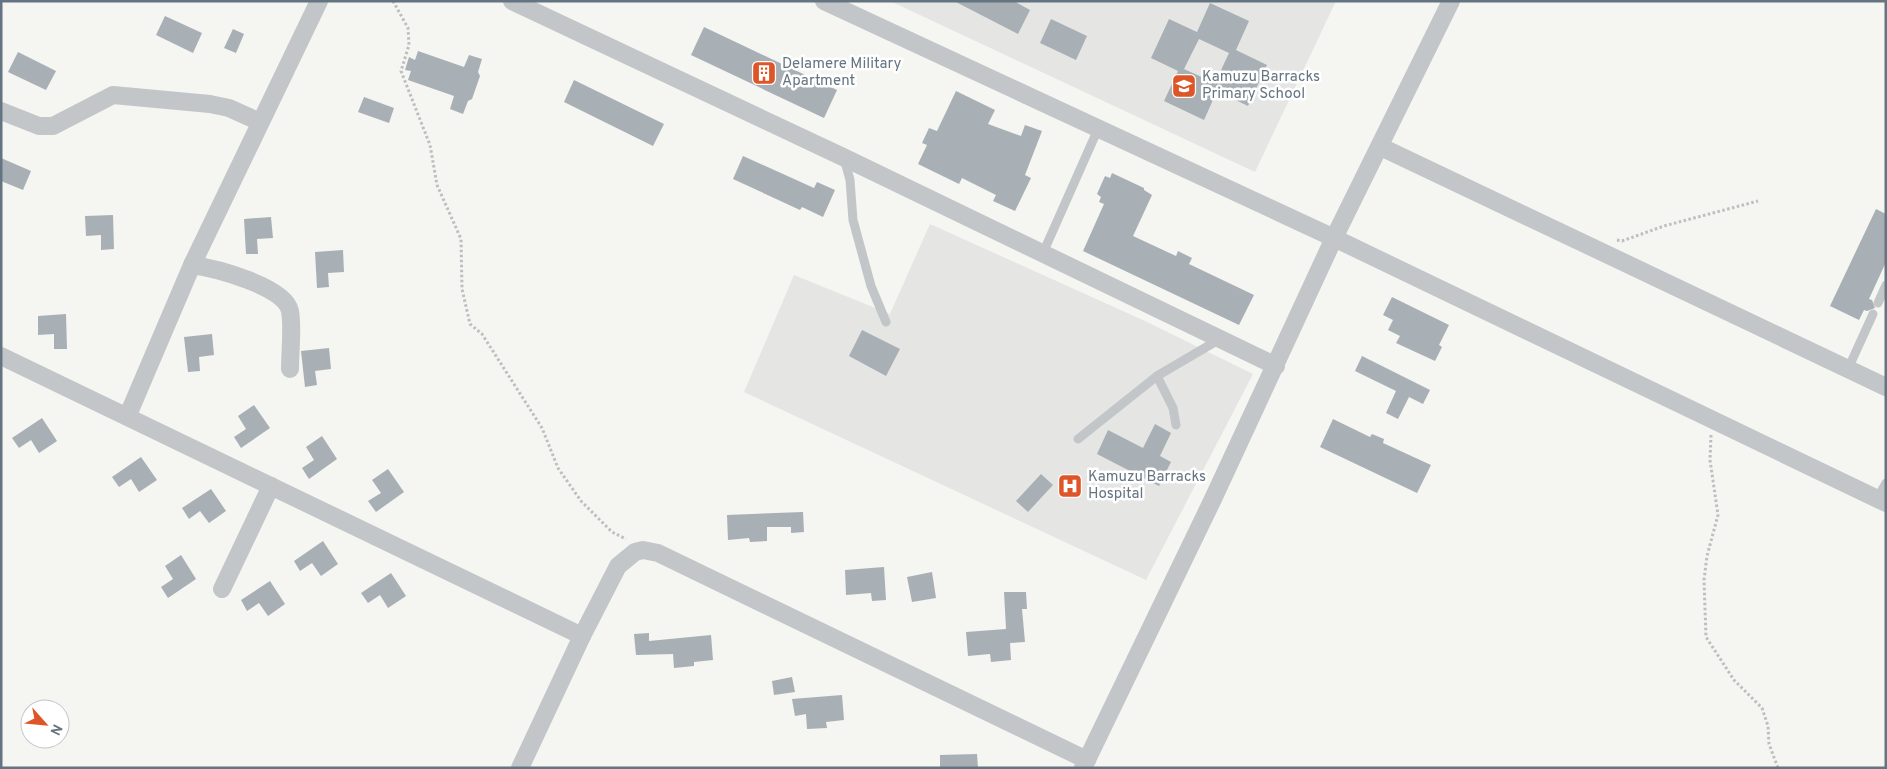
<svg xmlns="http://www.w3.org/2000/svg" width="1887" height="769" font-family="Overpass,sans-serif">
	<rect width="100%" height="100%" fill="#f5f5f1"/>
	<g fill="#e5e6e4">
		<polygon points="890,1 1336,1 1255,172"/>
		<polygon points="930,224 1145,321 1253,374 1146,580 744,392 794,275 890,314"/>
	</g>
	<g fill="#a8b0b5" fill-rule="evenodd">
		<polygon points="954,1 1014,1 1030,10 1018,34"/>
		<path d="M1210,3L1249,21L1236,50L1267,65L1248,106L1217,91L1204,120L1164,101L1178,71L1151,58L1169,19L1197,32ZM1199,39L1229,53L1215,83L1184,69Z"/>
		<polygon points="165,16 202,33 193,53 156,35"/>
		<polygon points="1051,19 1087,36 1076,60 1040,43"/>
		<polygon points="704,27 837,90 824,118 691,55"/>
		<polygon points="233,29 244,34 236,53 224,48"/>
		<polygon points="418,51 464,67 469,55 482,59 478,72 480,76 472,99 468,101 463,114 450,109 454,96 408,80 411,71 405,70 409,57 415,60"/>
		<polygon points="18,52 56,71 46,90 8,72"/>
		<polygon points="574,80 664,124 653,146 564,102"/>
		<polygon points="956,91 995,110 988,124 1021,136 1025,125 1042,131 1025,175 1031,178 1015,211 993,201 996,195 962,178 959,184 918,164 927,145 922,143 929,128 937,131"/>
		<polygon points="364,97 394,108 389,123 358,112"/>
		<polygon points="743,156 814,188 817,182 835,190 823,217 802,207 800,210 733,179"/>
		<polygon points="1,158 31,171 23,190 1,181"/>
		<polygon points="1112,173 1144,188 1144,190 1152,195 1133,236 1176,256 1178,251 1192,258 1189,264 1254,295 1239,325 1083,251 1104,204 1099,202 1101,197 1097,194 1105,176 1110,178"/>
		<polygon points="1876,209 1886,214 1886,262 1869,299 1872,300 1875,308 1867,311 1864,310 1859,320 1830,306"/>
		<polygon points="113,215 114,249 101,250 101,235 86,236 85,216"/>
		<polygon points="271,217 273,238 257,239 258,254 246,254 244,219"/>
		<polygon points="343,250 344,272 328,273 329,287 317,288 315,252"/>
		<polygon points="1392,297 1449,325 1439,345 1442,347 1435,361 1396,343 1400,336 1388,330 1393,320 1383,315"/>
		<polygon points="66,314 67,349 54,349 54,334 38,335 38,316"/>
		<polygon points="862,330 900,349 886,376 849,356"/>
		<polygon points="212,334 214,355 199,357 200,371 188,372 184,337"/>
		<polygon points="329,348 331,369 315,371 317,385 305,387 301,351"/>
		<polygon points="1362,356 1430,390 1423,404 1409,397 1398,419 1386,413 1396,391 1355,371"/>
		<polygon points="254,405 270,428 241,448 234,437 246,429 238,416"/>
		<polygon points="42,418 57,441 39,453 31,440 19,448 12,438"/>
		<polygon points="1333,419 1370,437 1372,434 1384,439 1383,443 1431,465 1417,493 1320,447"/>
		<polygon points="1155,424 1171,433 1160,456 1171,462 1159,486 1097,454 1108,430 1143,448"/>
		<polygon points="322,436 337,459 309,479 302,468 314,460 306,447"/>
		<polygon points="141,457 157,480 139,492 131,479 119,487 112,477"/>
		<polygon points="388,469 404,492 376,512 368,501 381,493 372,480"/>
		<polygon points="1041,474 1053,485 1028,512 1016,501"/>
		<polygon points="211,489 226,511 209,523 200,511 189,519 182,508"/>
		<polygon points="803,512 804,532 791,533 791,527 767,527 767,541 750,542 749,538 728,540 727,515"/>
		<polygon points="323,541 338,564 321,576 312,563 300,571 294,561"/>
		<polygon points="181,555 196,579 168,598 161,587 173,579 165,566"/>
		<polygon points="884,567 886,600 872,601 871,593 846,595 845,570"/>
		<polygon points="932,572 936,598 912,602 907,577"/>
		<polygon points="391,573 406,596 388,608 380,595 368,603 361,593"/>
		<polygon points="270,581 285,604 268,616 259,603 247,611 241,600"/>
		<polygon points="1004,592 1026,592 1027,609 1022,609 1025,642 1010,643 1011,660 991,662 990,654 968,656 966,632 1006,629"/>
		<polygon points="649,633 649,641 711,635 713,660 694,662 694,666 674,668 673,654 636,655 634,634"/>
		<polygon points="792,677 795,692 774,695 772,681"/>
		<polygon points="842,695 844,720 826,722 827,728 807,729 806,714 795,716 792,699"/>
		<polygon points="977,754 978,768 940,768 940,755"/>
	</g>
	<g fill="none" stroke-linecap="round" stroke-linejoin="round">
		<g stroke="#bcbec0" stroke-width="3" stroke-dasharray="2.5 2.5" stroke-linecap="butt">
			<polyline points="393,1 408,28 409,45 401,71 430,145 437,185 461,239 462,289 470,324 482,334 542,428 558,468 581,501 612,532 626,539"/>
			<polyline points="1617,240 1622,241 1664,226 1758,201"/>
			<polyline points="1711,435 1710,460 1718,515 1707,556 1704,580 1706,637 1734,680 1762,708 1768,726 1769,744 1778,768"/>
		</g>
		<g stroke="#c2c6c9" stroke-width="9">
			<polyline points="844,158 850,180 853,220 871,286 886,322"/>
			<polyline points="1043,253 1098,129"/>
			<polyline points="1878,303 1886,285"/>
			<polyline points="1848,369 1873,314"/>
			<polyline points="1157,376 1173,408 1176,425"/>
			<polyline points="1078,439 1157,376 1220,339"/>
			<polyline points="1877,499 1886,483"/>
		</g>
		<g stroke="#c2c6c9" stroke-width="18">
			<polyline points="512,1 843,157 1276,366"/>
			<polyline points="824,1 1334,238 1886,503"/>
			<polyline points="1,111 39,126 53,126 113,95 210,104 229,108 260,122"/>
			<polyline points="1381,147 1886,387"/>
			<path d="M192,265C214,268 285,286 290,311C293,328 290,350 290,369"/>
			<polyline points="1,356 582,636"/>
			<polyline points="128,415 192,265 319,1"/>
			<polyline points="222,589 271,486"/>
			<polyline points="520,768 582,636 618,566 635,552 643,550 658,553 1087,760"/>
			<polyline points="1083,768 1213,499 1334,238 1451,1"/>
		</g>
	</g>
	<defs>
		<symbol id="building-square" viewBox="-11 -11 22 22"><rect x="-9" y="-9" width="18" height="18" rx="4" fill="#de5628" stroke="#fff"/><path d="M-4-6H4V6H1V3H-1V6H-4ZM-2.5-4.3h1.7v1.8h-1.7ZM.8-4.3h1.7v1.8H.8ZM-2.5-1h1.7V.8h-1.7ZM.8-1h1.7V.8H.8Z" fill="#fff"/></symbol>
		<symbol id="school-square" viewBox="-11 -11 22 22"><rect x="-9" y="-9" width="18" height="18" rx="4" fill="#de5628" stroke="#fff"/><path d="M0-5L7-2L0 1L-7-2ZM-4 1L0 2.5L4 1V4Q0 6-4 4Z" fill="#fff"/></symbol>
		<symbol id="hospital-square" viewBox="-11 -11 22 22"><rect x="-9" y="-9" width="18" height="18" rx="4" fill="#de5628" stroke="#fff"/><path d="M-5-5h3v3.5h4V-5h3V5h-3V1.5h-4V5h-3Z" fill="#fff"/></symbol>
	</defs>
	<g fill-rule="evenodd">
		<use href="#building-square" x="750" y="59" width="28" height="28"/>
		<use href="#school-square" x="1170" y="72" width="28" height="28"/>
		<use href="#hospital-square" x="1056" y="472" width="28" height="28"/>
	</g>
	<g text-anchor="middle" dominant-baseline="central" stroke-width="5" stroke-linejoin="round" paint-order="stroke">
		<g font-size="15" fill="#647481" stroke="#fff" text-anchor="start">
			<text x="782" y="64">Delamere Military<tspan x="782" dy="17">Apartment</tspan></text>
			<text x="1202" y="77">Kamuzu Barracks<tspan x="1202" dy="17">Primary School</tspan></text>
			<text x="1088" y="477">Kamuzu Barracks<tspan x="1088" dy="17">Hospital</tspan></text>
		</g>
	</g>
	<rect width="1887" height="769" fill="none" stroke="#647481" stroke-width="5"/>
	<g transform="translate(45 724) rotate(117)"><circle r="24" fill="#ffffff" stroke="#c1c7cd"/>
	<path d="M0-4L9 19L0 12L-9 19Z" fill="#de5628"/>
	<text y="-8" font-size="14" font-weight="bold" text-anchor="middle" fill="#647481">N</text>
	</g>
</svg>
